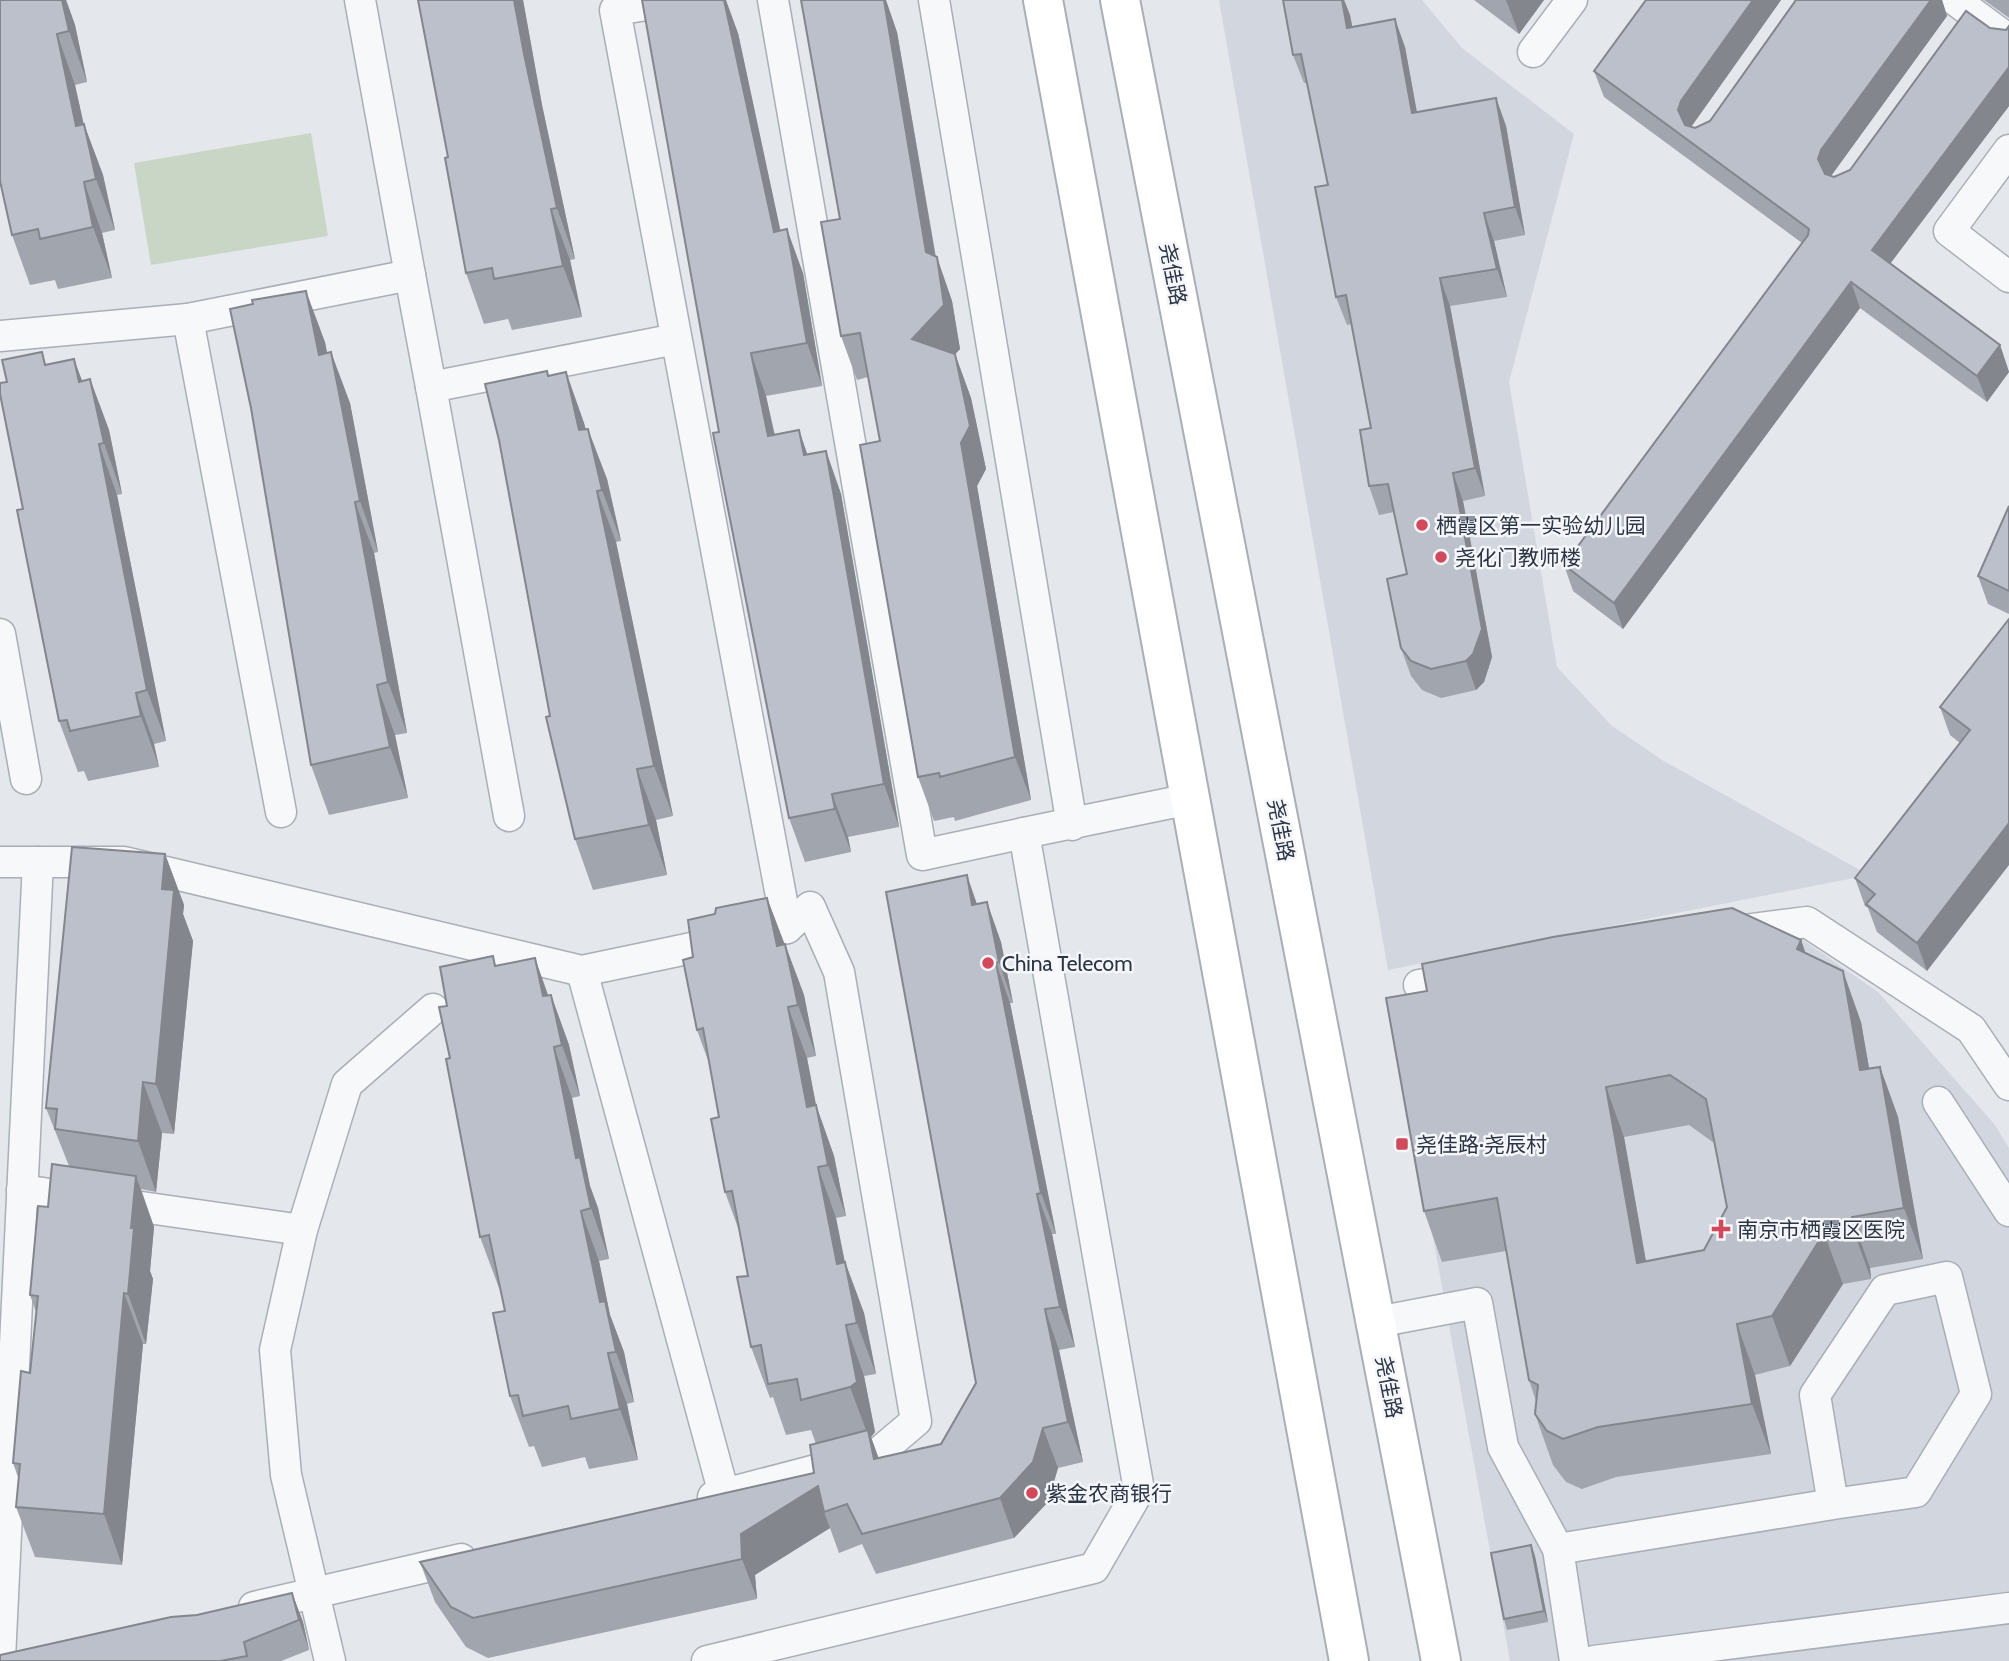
<svg xmlns="http://www.w3.org/2000/svg" width="2009" height="1661" font-family="Cabin,'Noto Sans SC',sans-serif">
	<rect width="100%" height="100%" fill="#e4e7ec"/>
	<g fill="#d2d6de">
		<polygon points="1219,0 1422,0 1462,48 1574,134 1509,382 1557,667 1611,725 1662,760 1869,875 1388,970"/>
		<polygon points="1800,938 1878,992 1995,1125 2009,1148 2009,1661 1510,1661 1391,1006"/>
	</g>
	<polygon fill="#c9d6c5" points="311,133 328,236 151,265 134,163"/>
	<g fill="none" stroke-linecap="round" stroke-linejoin="round">
		<defs>
			<g id="service">
				<polyline points="678,0 615,10 787,928"/>
				<polyline points="773,0 922,855 1024,833"/>
				<polyline points="934,0 1072,825"/>
				<polyline points="1955,0 2009,40"/>
				<polyline points="1533,52 1572,0"/>
				<polyline points="2009,150 1949,231 2009,277"/>
				<polyline points="410,275 431,387"/>
				<polyline points="188,319 281,812"/>
				<polyline points="0,336 188,319 410,275 360,0"/>
				<polyline points="0,634 26,779"/>
				<polyline points="509,816 431,387 676,339"/>
				<polyline points="0,862 124,862 582,971 787,928 810,907 839,972 916,1421 877,1454 713,1497"/>
				<polyline points="1729,932 1807,922 1971,1029 2009,1085"/>
				<polyline points="582,971 724,1494"/>
				<polyline points="1419,985 1466,977"/>
				<polyline points="1938,1102 2009,1211"/>
				<polyline points="22,1190 302,1230"/>
				<polyline points="1377,1322 1477,1303 1503,1447 1558,1549 1575,1661"/>
				<polyline points="1558,1549 1833,1504 1815,1395 1885,1290 1947,1277 1976,1394 1916,1492 1833,1504"/>
				<polyline points="254,1607 461,1559"/>
				<polyline points="0,1659 38,862"/>
				<polyline points="330,1661 286,1475 275,1350 302,1230 347,1084 433,1009"/>
				<polyline points="707,1661 1094,1568 1139,1490 1024,833 1190,799"/>
				<polyline points="1594,1661 2009,1608"/>
			</g>
			<g id="secondary">
				<polyline points="1043,0 1349,1661"/>
				<polyline points="1120,0 1441,1661"/>
			</g>
		</defs>
		<use href="#service" stroke="#a9aeb7" stroke-width="33"/>
		<use href="#secondary" stroke="#a9aeb7" stroke-width="42"/>
		<use href="#service" stroke="#f7f8fa" stroke-width="30"/>
		<use href="#secondary" stroke="#fff" stroke-width="38"/>
	</g>
	<g fill="#a1a5ae" fill-rule="evenodd">
		<polygon points="0,0 66,0 75,25 87,82 75,85 84,125 103,175 115,230 102,233 112,278 58,289 55,280 30,285 12,235"/>
		<polygon points="418,0 523,0 542,105 575,259 570,260 582,317 512,330 508,319 484,324 466,273 448,157"/>
		<polygon points="1283,0 1344,0 1350,15 1352,27 1405,47 1417,112 1496,98 1506,126 1525,235 1494,241 1507,297 1450,306 1485,496 1463,501 1492,657 1484,682 1476,690 1441,698 1422,690 1411,676 1401,648 1407,574 1394,512 1379,515 1369,486 1371,428 1351,324 1347,325 1336,297 1328,185 1307,83 1304,83 1293,55"/>
		<polygon points="1474,0 1544,0 1519,34"/>
		<polygon points="1646,0 1781,0 1691,127 1695,128 1710,121 1796,0 1942,0 1947,16 1831,176 1834,177 1850,170 1990,28 2006,30 2009,26 2009,106 1890,263 2000,345 2009,372 1987,402 1860,308 1623,629 1573,591 1564,565 1802,243 1604,97 1594,71"/>
		<polygon points="1984,0 2009,0 2009,18"/>
		<polygon points="897,32 936,257 952,301 960,349 955,354 971,398 986,469 977,486 1031,800 955,821 954,817 934,821 918,777 880,441 868,377 857,380 841,336 840,219"/>
		<polygon points="738,33 780,230 803,273 822,386 766,396 775,435 799,430 807,454 826,451 841,494 899,827 848,837 851,852 805,862 789,818 719,432"/>
		<polygon points="325,342 327,353 350,403 378,552 374,553 407,733 395,735 408,798 329,815 311,765 251,408"/>
		<polygon points="47,365 82,381 90,379 109,430 122,494 117,495 166,741 154,744 159,767 88,781 84,771 78,772 59,721 23,509"/>
		<polygon points="547,371 549,376 566,372 586,429 607,479 621,541 616,542 673,816 656,820 667,875 593,890 575,839 550,716"/>
		<polygon points="2009,506 2009,614 1988,604 1978,576"/>
		<polygon points="2009,619 1927,971 1877,932 1868,908 1865,906 1855,878 1960,743 1950,735 1940,707"/>
		<polygon points="165,854 184,905 183,914 193,941 174,1134 162,1133 156,1192 141,1189 154,1227 150,1271 153,1279 146,1344 143,1344 122,1565 35,1557 16,1507 19,1480 13,1463 30,1373 36,1312 30,1295 48,1207 69,1166 46,1108"/>
		<polygon points="767,898 804,995 816,1056 807,1058 816,1105 834,1156 846,1216 836,1218 845,1262 864,1313 876,1374 864,1376 875,1432 871,1437 878,1458 941,1444 976,1383 977,904 1001,942 1013,1003 1010,1003 1056,1234 1052,1234 1075,1347 1059,1350 1083,1462 1058,1468 1048,1502 1014,1538 876,1574 862,1544 839,1553 830,1528 755,1575 757,1599 488,1658 466,1647 435,1602 420,1562 814,1473 816,1444 811,1430 786,1435 773,1397 770,1398 751,1347 748,1276 741,1236 725,1192 719,1117 709,1063 697,1030 693,957 715,914"/>
		<path d="M1801,940L1805,953L1861,1022L1869,1068L1880,1067L1898,1117L1923,1259L1870,1268L1871,1279L1843,1284L1790,1366L1755,1375L1771,1454L1616,1477L1582,1489L1566,1482L1553,1465L1535,1414L1536,1401L1529,1380L1506,1251L1442,1262L1424,1211ZM1689,1125L1714,1143L1727,1207L1704,1250L1646,1261L1624,1137Z"/>
		<polygon points="497,966 549,995 551,995 569,1045 580,1096 572,1098 590,1186 598,1208 609,1259 599,1261 610,1315 624,1352 634,1402 627,1404 638,1460 589,1469 585,1457 542,1467 534,1446 529,1447 510,1396 505,1311 500,1288 499,1288 480,1237 450,1058"/>
		<polygon points="1531,1545 1535,1556 1548,1622 1507,1630 1504,1619"/>
		<polygon points="292,1593 303,1622 309,1650 281,1661 0,1661"/>
	</g>
	<g fill="#83868d">
		<polygon points="62,0 66,0 75,25 87,82 69,31"/>
		<polygon points="514,0 523,0 542,105 575,259 557,208 524,54"/>
		<polygon points="724,0 726,0 738,33 790,275 774,232"/>
		<polygon points="884,0 886,0 897,32 942,295 926,252"/>
		<polygon points="1342,0 1344,0 1350,15 1358,56 1347,28"/>
		<polygon points="1506,0 1544,0 1519,34"/>
		<polygon points="1753,0 1781,0 1691,127 1688,136 1678,110 1681,101"/>
		<polygon points="1931,0 1942,0 1947,16 1831,176 1828,185 1818,159 1821,150"/>
		<polygon points="1395,19 1405,47 1422,141 1412,113"/>
		<polygon points="57,34 75,85 95,177 76,126"/>
		<polygon points="2009,67 2009,106 1881,276 1872,250"/>
		<polygon points="1496,98 1506,126 1525,235 1515,207"/>
		<polygon points="84,124 103,175 115,230 96,179"/>
		<polygon points="84,182 102,233 112,278 93,227"/>
		<polygon points="551,209 570,260 582,317 563,266"/>
		<polygon points="1484,213 1494,241 1507,297 1497,269"/>
		<polygon points="787,229 803,273 822,386 807,343"/>
		<polygon points="937,257 952,301 960,349 928,383 912,339"/>
		<polygon points="1440,278 1450,306 1485,496 1475,468"/>
		<polygon points="1851,282 1860,308 1623,629 1614,603"/>
		<polygon points="306,291 325,342 337,406 319,355"/>
		<polygon points="2000,345 2009,372 1987,402 1977,376"/>
		<polygon points="331,352 350,403 378,552 360,501"/>
		<polygon points="751,353 766,396 784,480 768,436"/>
		<polygon points="955,354 971,398 986,469 977,486 1031,800 1015,757 961,443"/>
		<polygon points="74,359 93,410 79,382"/>
		<polygon points="566,372 584,423 597,481 579,430"/>
		<polygon points="90,379 109,430 122,494 104,443"/>
		<polygon points="588,429 607,479 621,541 602,490"/>
		<polygon points="799,430 814,474 804,455"/>
		<polygon points="99,444 117,495 166,741 147,690"/>
		<polygon points="826,451 841,494 899,827 884,784"/>
		<polygon points="1453,473 1463,501 1492,657 1484,682 1476,690 1466,661"/>
		<polygon points="597,491 616,542 673,816 654,766"/>
		<polygon points="355,502 374,553 407,733 388,682"/>
		<polygon points="377,685 395,735 408,798 390,747"/>
		<polygon points="136,693 154,744 159,767 141,716"/>
		<polygon points="637,769 656,820 667,875 649,825"/>
		<polygon points="832,794 848,837 851,852 835,809"/>
		<polygon points="2009,823 2009,865 1927,971 1917,943"/>
		<polygon points="165,854 184,905 183,914 193,941 174,1134 156,1084 162,889"/>
		<polygon points="967,875 981,916 972,905"/>
		<polygon points="767,898 786,948 777,946"/>
		<polygon points="987,902 1001,942 1013,1003 999,962"/>
		<polygon points="1801,940 1819,991 1797,949"/>
		<polygon points="785,944 804,995 816,1056 798,1005"/>
		<polygon points="535,958 553,1009 562,1047 543,996"/>
		<polygon points="996,963 1010,1003 1056,1234 1041,1193"/>
		<polygon points="1843,971 1861,1022 1878,1120 1860,1070"/>
		<polygon points="551,995 569,1045 580,1096 562,1045"/>
		<polygon points="788,1007 807,1058 826,1158 807,1107"/>
		<polygon points="554,1047 572,1098 590,1186 598,1208 609,1259 591,1208 576,1158"/>
		<polygon points="1880,1067 1898,1117 1923,1259 1904,1208"/>
		<polygon points="143,1082 162,1133 156,1192 138,1141"/>
		<polygon points="1606,1087 1624,1137 1655,1313 1637,1263"/>
		<polygon points="816,1105 834,1156 846,1216 828,1165"/>
		<polygon points="818,1167 836,1218 855,1315 837,1264"/>
		<polygon points="136,1176 154,1227 150,1271 153,1279 146,1344 128,1294 131,1228"/>
		<polygon points="1037,1194 1052,1234 1075,1347 1060,1307"/>
		<polygon points="581,1211 599,1261 610,1315 624,1352 634,1402 616,1352 600,1302"/>
		<polygon points="1852,1217 1870,1268 1871,1279 1853,1229"/>
		<polygon points="1824,1233 1843,1284 1790,1366 1772,1316"/>
		<polygon points="845,1262 864,1313 876,1374 857,1323"/>
		<polygon points="124,1293 143,1344 122,1565 104,1514"/>
		<polygon points="1045,1309 1059,1350 1083,1462 1068,1422"/>
		<polygon points="1737,1324 1755,1375 1771,1454 1752,1404"/>
		<polygon points="846,1325 864,1376 875,1432 871,1437 883,1470 874,1459 869,1438 850,1387"/>
		<polygon points="608,1353 627,1404 638,1460 620,1409"/>
		<polygon points="1043,1428 1058,1468 1048,1502 1014,1538 1000,1498"/>
		<polygon points="818,1486 824,1512 830,1528 755,1575 757,1599 742,1559 741,1534"/>
		<polygon points="1531,1545 1535,1556 1548,1622 1544,1611"/>
		<polygon points="292,1593 303,1622 309,1650 299,1620"/>
	</g>
	<g fill="#bbc0ca" stroke="#83868d" stroke-width="2" fill-rule="evenodd">
		<polygon points="0,0 62,0 69,31 57,34 76,126 84,124 96,179 84,182 93,227 40,239 38,229 12,235 0,181"/>
		<polygon points="418,0 514,0 524,54 557,208 551,209 563,266 494,279 492,268 466,273 445,158 448,157"/>
		<polygon points="642,0 724,0 774,232 787,229 807,343 751,353 768,436 799,430 804,455 826,451 884,784 832,794 835,809 789,818 713,433 719,432"/>
		<polygon points="801,0 884,0 926,252 937,257 944,305 912,339 955,354 970,426 961,443 1015,757 940,777 939,773 918,777 860,445 880,441 860,333 841,336 821,222 840,219"/>
		<polygon points="1283,0 1342,0 1347,28 1395,19 1412,113 1496,98 1515,207 1484,213 1497,269 1440,278 1475,468 1453,473 1482,629 1473,654 1466,661 1431,669 1411,661 1401,648 1387,579 1407,574 1388,484 1369,486 1360,430 1371,428 1346,295 1336,297 1315,187 1328,185 1301,54 1293,55"/>
		<polygon points="1646,0 1753,0 1681,101 1678,110 1685,125 1695,128 1710,121 1796,0 1931,0 1821,150 1818,159 1825,174 1834,177 1850,170 1966,11 1990,28 2006,30 2009,26 2009,67 1872,250 2000,345 1977,376 1851,282 1614,603 1564,565 1808,235 1809,229 1594,71"/>
		<polygon points="306,291 319,355 331,352 360,501 355,502 388,682 377,685 390,747 311,765 251,408 230,309 253,304 252,300"/>
		<polygon points="42,352 45,365 74,359 79,382 90,379 104,443 99,444 147,690 136,693 141,716 70,731 67,720 59,721 17,510 23,509 0,394 0,383 7,382 2,360"/>
		<polygon points="547,371 548,376 566,372 579,430 588,429 602,490 597,491 654,766 637,769 649,825 575,839 546,717 550,716 499,440 485,384"/>
		<polygon points="2009,506 2009,591 1978,576"/>
		<polygon points="2009,619 2009,823 1917,943 1866,904 1875,894 1855,878 1970,730 1940,707"/>
		<polygon points="72,847 165,854 162,889 174,890 156,1084 143,1082 138,1141 55,1129 57,1109 46,1108"/>
		<polygon points="967,875 972,905 987,902 999,962 996,963 1041,1193 1037,1194 1060,1307 1045,1309 1068,1422 1043,1428 1033,1462 1000,1498 862,1534 847,1504 824,1512 818,1486 741,1534 742,1559 473,1618 451,1607 420,1562 814,1473 810,1445 868,1430 874,1459 941,1444 976,1383 886,892"/>
		<polygon points="767,898 777,946 785,944 798,1005 788,1007 807,1107 816,1105 828,1165 818,1167 837,1264 845,1262 857,1323 846,1325 857,1382 850,1387 801,1400 797,1379 768,1384 761,1345 751,1347 737,1277 748,1276 732,1191 725,1192 711,1119 719,1117 703,1028 697,1030 683,960 693,957 688,920 715,914 716,908"/>
		<path d="M1732,908L1801,940L1797,949L1843,971L1860,1070L1880,1067L1904,1208L1852,1217L1853,1229L1824,1233L1772,1316L1737,1324L1752,1404L1598,1427L1563,1439L1547,1431L1535,1414L1538,1385L1529,1380L1497,1198L1424,1211L1386,998L1427,991L1422,964L1553,937ZM1670,1075L1706,1099L1727,1207L1704,1250L1637,1263L1606,1087Z"/>
		<polygon points="493,956 495,966 535,958 543,996 551,995 562,1045 554,1047 576,1158 580,1157 591,1208 581,1211 600,1302 605,1301 616,1352 608,1353 620,1409 571,1419 568,1406 523,1416 518,1395 510,1396 493,1313 505,1311 489,1235 480,1237 446,1059 450,1058 439,1007 447,1006 440,967"/>
		<polygon points="52,1164 136,1176 131,1228 134,1228 128,1294 124,1293 104,1514 16,1507 20,1464 13,1463 21,1371 30,1373 38,1296 30,1295 38,1206 48,1207"/>
		<polygon points="1531,1545 1544,1611 1504,1619 1491,1553"/>
		<polygon points="292,1593 299,1620 244,1642 247,1656 220,1661 0,1661 0,1655 171,1617 197,1615"/>
	</g>
	<g fill="#d1495b" stroke="#f4f6f9" stroke-width="2.5">
		<circle cx="1422" cy="525" r="7"/>
		<circle cx="1441" cy="557" r="7"/>
		<circle cx="988" cy="963" r="7"/>
		<rect x="1395" y="1137" width="14" height="14" rx="3.5"/>
		<path d="M1717.5 1218.5h7v7h7v7h-7v7h-7v-7h-7v-7h7z"/>
		<circle cx="1032" cy="1493" r="7"/>
	</g>
	<g text-anchor="middle" dominant-baseline="central" stroke-width="5" stroke-linejoin="round" paint-order="stroke">
		<g font-size="21" fill="#2b3445" stroke="#f4f6f9">
			<text transform="translate(1173 274) rotate(79)">尧佳路</text>
			<text transform="translate(1281 830) rotate(79)">尧佳路</text>
			<text transform="translate(1389 1387) rotate(79)">尧佳路</text>
		</g>
		<g font-size="21" fill="#2b3445" stroke="#f4f6f9" text-anchor="start">
			<text x="1436" y="525">栖霞区第一实验幼儿园</text>
			<text x="1455" y="557">尧化门教师楼</text>
			<text x="1002" y="963">China Telecom</text>
			<text x="1416" y="1144">尧佳路·尧辰村</text>
			<text x="1737" y="1229">南京市栖霞区医院</text>
			<text x="1046" y="1493">紫金农商银行</text>
		</g>
	</g>
</svg>
